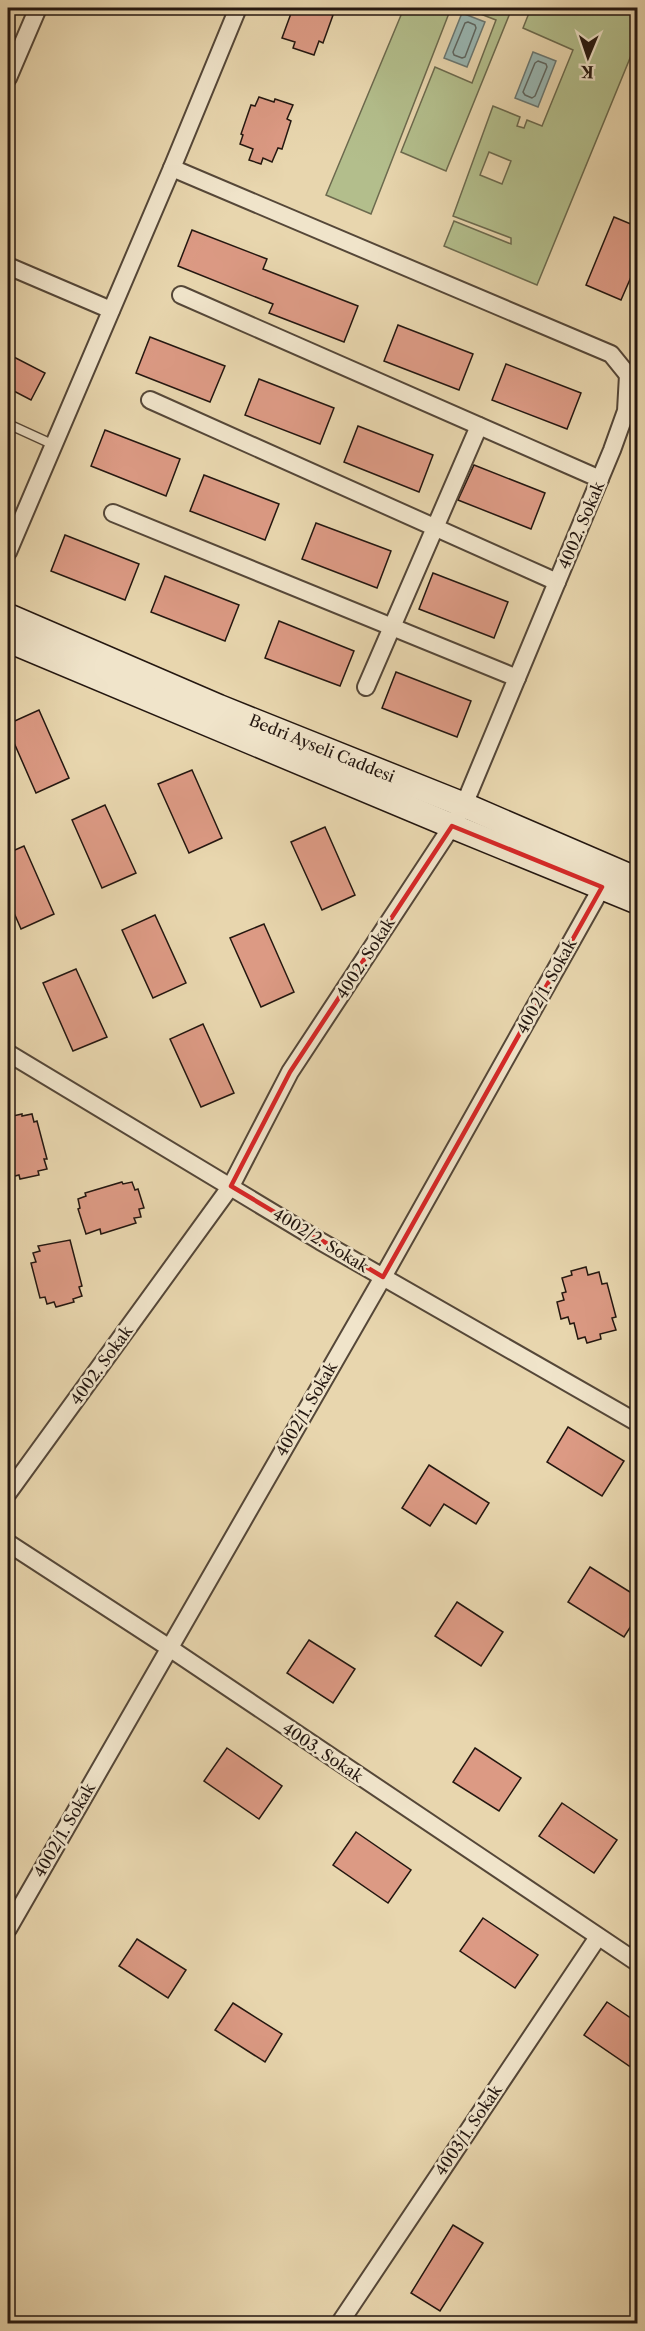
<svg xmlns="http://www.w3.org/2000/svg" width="645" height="2331" font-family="'Libre Caslon Text',serif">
	<rect width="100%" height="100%" fill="#e8d6ae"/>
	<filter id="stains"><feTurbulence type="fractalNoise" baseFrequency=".00333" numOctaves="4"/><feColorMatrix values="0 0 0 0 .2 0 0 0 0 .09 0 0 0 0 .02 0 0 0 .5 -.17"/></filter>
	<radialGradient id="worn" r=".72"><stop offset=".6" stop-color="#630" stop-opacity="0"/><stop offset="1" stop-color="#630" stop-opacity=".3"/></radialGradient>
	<g fill="#b3be8c" stroke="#6c6a4e" stroke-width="1.5" fill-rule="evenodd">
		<polygon points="404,8 451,8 371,214 326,195"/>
		<polygon points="465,8 512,8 446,171 401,152 435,67 472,83 496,20"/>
		<path d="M531,8H638L637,41L537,285L444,246L454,221L511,244V238L453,216L493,106L520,117L517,126L524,128L527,120L542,126L573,50L523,28ZM489,152L511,161L502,184L480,175Z"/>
	</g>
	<g fill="#99b7b3" stroke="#6a7772" stroke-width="1.5">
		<polygon points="462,13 485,22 467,67 444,58"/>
		<polygon points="533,52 556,61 538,107 515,98"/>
	</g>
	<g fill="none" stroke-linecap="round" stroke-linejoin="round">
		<g stroke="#5e6762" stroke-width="1.5">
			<polygon points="468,22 475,25 476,28 465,57 462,58 454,55 453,52 465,23"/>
			<polygon points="538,61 546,64 547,67 535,96 532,98 525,95 523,92 535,63"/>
		</g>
	</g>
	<g fill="#dc9a84" stroke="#241710" stroke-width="1.5">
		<polygon points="293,8 331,8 329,13 333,15 323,43 319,41 314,55 293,48 295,42 282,38"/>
		<polygon points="259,97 274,102 275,99 293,105 287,119 291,121 282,149 278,148 272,162 263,158 261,164 249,160 253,149 240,144 243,135 241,134 251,105 255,106"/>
		<polygon points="614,217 638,227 638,261 621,300 586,285"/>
		<polygon points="192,230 267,259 263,269 358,306 344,342 269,313 273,304 178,266"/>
		<polygon points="398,325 473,354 459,390 384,361"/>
		<polygon points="150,337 225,366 210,402 136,373"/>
		<polygon points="8,354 45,373 31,400 8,388"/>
		<polygon points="506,364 581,393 567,429 492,400"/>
		<polygon points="259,379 334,408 320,444 245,415"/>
		<polygon points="358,426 433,455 419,492 344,462"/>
		<polygon points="105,430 180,459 166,496 91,466"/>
		<polygon points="474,465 545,493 531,529 458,500"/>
		<polygon points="204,475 279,504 265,540 190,511"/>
		<polygon points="316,523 391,551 377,588 302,559"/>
		<polygon points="65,535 139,564 125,600 51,571"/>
		<polygon points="433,573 508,602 494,638 419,609"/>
		<polygon points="165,576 239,605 225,641 151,612"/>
		<polygon points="279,621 354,651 340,686 265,658"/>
		<polygon points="396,672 471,701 457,737 382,708"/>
		<polygon points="39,710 69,778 36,793 8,729 8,724"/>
		<polygon points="192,770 222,838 189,853 158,784"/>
		<polygon points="105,805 136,873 102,888 72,820"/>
		<polygon points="325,827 355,895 322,910 291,842"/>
		<polygon points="24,846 54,914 21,929 8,899 8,853"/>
		<polygon points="155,915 186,983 153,998 122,930"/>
		<polygon points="264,924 294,992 261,1007 230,938"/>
		<polygon points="76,969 107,1037 73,1051 43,983"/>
		<polygon points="203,1024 234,1093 201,1107 170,1039"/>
		<polygon points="22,1114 22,1116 32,1114 34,1122 37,1121 47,1159 44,1159 47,1169 38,1171 39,1175 20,1179 19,1175 11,1177 9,1170 8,1170 8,1117"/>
		<polygon points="122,1182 123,1184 132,1182 135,1190 138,1189 144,1208 139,1209 141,1217 134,1218 136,1223 101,1234 100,1229 86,1234 78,1209 80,1208 78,1199 86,1196 85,1193"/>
		<polygon points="70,1240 82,1286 79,1287 82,1296 73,1299 74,1302 56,1307 54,1302 47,1304 45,1297 40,1298 31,1263 36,1262 33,1253 40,1251 38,1246"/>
		<polygon points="586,1267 588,1275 599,1272 602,1284 607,1283 616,1317 612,1318 616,1330 600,1334 601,1339 587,1343 585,1337 578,1339 574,1323 570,1324 568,1317 561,1319 557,1302 564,1300 562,1293 566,1292 562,1278 572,1275 571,1271"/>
		<polygon points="568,1427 624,1461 602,1496 547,1462"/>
		<polygon points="429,1465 489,1503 476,1524 444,1504 430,1526 402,1508"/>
		<polygon points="590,1567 638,1597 638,1615 624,1637 568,1602"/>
		<polygon points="457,1602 503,1632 481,1666 435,1636"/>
		<polygon points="309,1640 355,1669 333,1703 287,1673"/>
		<polygon points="227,1748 282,1786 259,1819 204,1781"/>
		<polygon points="475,1748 521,1778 499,1811 453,1782"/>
		<polygon points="562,1803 617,1840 594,1873 539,1836"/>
		<polygon points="356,1832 411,1870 388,1903 333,1865"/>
		<polygon points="483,1918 538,1955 515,1988 460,1951"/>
		<polygon points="137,1939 186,1970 168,1998 119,1966"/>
		<polygon points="607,2002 638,2023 638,2072 584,2035"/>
		<polygon points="233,2003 282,2034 265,2062 215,2030"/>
		<polygon points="453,2225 483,2243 440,2311 411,2293"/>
	</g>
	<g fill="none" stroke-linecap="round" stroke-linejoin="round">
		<defs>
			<polyline id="lane" points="8,424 54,445"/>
			<g id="street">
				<polyline points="8,78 38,8"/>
				<polyline points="172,168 611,354 628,375"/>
				<polyline points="8,266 111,310"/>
				<polyline points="181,295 600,479"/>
				<polyline points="150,400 557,582"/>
				<polyline points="113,513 517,678"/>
				<polyline points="8,552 172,168 238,8"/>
				<polyline points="366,687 479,426"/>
				<polyline points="8,1053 320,1241 638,1423"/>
				<polyline points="8,1493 231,1186 290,1072 452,826 464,805 612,450 626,411 628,375"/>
				<polyline points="8,1543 168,1647 638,1963"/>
				<polyline points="8,1929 383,1277 602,887"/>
				<polyline points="339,2324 598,1937"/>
			</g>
			<g id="secondary">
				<polyline points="8,616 219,707 464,805 638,880"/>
				<polyline points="8,640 452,826 638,902"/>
			</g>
		</defs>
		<use href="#lane" stroke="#554738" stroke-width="11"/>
		<use href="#street" stroke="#554738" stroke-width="20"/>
		<use href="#secondary" stroke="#241710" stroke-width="27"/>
		<use href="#lane" stroke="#f0e4ca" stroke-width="8"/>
		<use href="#street" stroke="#f0e4ca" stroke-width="16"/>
		<use href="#secondary" stroke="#f0e4ca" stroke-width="24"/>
	</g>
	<path fill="none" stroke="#d62828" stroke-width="4.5" stroke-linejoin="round" d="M452,826L602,887L383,1277L231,1186L290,1072Z"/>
	<g text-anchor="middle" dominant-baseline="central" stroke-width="5" stroke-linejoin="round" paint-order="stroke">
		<g font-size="16" fill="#241710" stroke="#f0e4ca">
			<text transform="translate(581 525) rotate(-67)">4002. Sokak</text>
			<text transform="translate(322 748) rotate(22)">Bedri Ayseli Caddesi</text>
			<text transform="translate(365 958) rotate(-57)">4002. Sokak</text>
			<text transform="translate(546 986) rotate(-61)">4002/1. Sokak</text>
			<text transform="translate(321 1240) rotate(31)">4002/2. Sokak</text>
			<text transform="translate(101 1365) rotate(-54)">4002. Sokak</text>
			<text transform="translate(306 1409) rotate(-60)">4002/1. Sokak</text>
			<text transform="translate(323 1752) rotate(34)">4003. Sokak</text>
			<text transform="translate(64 1830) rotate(-60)">4002/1. Sokak</text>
			<text transform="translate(468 2130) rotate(-56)">4003/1. Sokak</text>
		</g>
	</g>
	<rect width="645" height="2331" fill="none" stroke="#e8d6ae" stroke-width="30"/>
	<rect x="9" y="9" width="627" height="2313" fill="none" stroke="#241710" stroke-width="3"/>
	<rect x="15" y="15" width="615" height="2301" fill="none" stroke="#241710" stroke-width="1.5"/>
	<g transform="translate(588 57) rotate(182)" stroke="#f0e4ca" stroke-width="4.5" paint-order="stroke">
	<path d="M0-4.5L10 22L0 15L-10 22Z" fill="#241710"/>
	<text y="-9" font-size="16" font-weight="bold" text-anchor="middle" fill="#241710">K</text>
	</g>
	<rect width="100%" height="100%" filter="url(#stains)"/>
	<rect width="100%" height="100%" fill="url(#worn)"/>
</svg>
